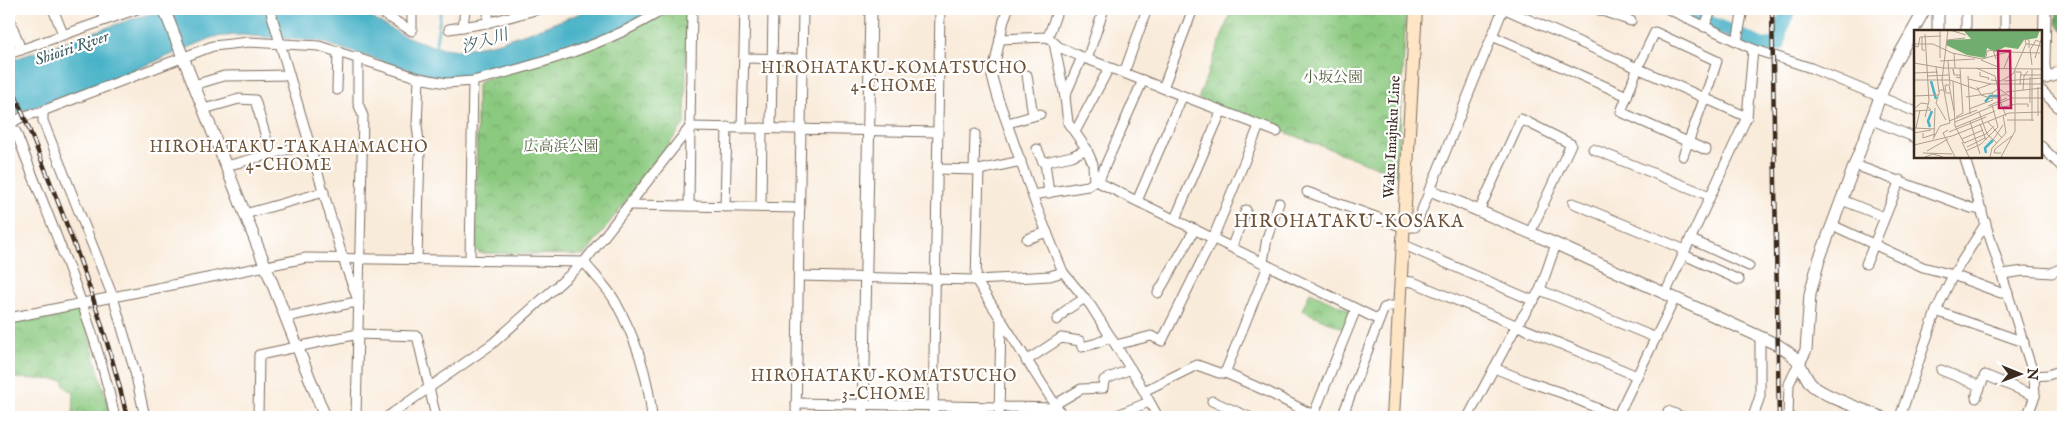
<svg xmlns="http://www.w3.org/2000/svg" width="2072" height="426" font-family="'IM FELL English','Noto Serif JP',serif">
	<defs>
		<pattern id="forest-firs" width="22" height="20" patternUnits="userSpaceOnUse" patternTransform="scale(1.25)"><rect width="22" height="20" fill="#70ad6e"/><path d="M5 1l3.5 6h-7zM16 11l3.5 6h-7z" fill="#5d8d5a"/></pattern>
		<pattern id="park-crowns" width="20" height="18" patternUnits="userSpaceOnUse" patternTransform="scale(1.25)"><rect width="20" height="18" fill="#8bc97f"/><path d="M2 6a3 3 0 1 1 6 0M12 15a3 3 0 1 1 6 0" fill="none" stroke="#73a367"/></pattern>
	</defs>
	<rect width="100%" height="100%" fill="#fff"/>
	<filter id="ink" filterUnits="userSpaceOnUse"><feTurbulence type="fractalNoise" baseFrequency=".02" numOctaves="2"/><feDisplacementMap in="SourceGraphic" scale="10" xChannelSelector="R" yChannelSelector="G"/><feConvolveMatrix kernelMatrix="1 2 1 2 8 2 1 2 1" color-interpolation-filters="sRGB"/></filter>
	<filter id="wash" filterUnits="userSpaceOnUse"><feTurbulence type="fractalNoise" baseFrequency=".0096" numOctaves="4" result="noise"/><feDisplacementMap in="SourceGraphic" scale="20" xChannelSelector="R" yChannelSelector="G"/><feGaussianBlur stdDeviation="1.12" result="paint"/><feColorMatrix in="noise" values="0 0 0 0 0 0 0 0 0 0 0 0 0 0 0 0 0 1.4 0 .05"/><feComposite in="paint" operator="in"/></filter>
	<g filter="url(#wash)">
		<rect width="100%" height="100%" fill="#f9ebda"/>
		<polygon fill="url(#forest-firs)" stroke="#566c46" points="2057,9 2063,9 2063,32 2056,24"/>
		<g fill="url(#park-crowns)" stroke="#637a4e">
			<polygon points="667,9 687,9 685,123 585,255 479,253 476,250 477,85 480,81"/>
			<polygon points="1232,9 1406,9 1398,175 1198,99"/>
			<polygon points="1310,292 1352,311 1344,329 1302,310"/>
			<polygon points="77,308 82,311 111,417 73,417 74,393 64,386 64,380 11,378 9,379 9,322"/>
		</g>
		<polygon fill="#49b2c7" stroke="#426e72" points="171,9 356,9 402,35 435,47 459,50 496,43 544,27 591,9 658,9 649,16 601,38 515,67 458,79 439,78 416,72 318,41 239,35 214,37 106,82 9,116 9,61 138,17"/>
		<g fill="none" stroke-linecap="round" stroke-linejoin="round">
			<polyline stroke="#49b2c7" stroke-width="2.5" points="435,49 441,9"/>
			<polyline stroke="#49b2c7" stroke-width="14" points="1679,9 1763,46 1779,44 1780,31 1789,9"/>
		</g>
	</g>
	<g filter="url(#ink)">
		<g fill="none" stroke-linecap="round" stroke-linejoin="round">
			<defs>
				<g id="minor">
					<polyline points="53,9 63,34"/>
					<polyline points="101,9 105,20"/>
					<polyline points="270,9 343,259 359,303 351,303 286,317"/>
					<polyline points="375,9 412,31 412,9"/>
					<polyline points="1008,9 1004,20 992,77 998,98 1037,208 1063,272 1091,306 1137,379 1158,417"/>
					<polyline points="1505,9 1747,117"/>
					<polyline points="1597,9 1631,21"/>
					<polyline points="1668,9 1753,49 1811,68 1916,112"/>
					<polyline points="9,17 21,50"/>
					<polyline points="487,23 489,9"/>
					<polyline points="463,27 465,9"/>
					<polyline points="1704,27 1712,9"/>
					<polyline points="449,29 487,23 539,9"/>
					<polyline points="1966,31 1966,9"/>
					<polyline points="2005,31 2005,9"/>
					<polyline points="1492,36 1627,96"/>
					<polyline points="1048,37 1058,9"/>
					<polyline points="1000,39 1048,37 1059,47 1082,57 1277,132"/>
					<polyline points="1737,41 1743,9"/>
					<polyline points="9,54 137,9"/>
					<polyline points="744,58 803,59"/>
					<polyline points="1087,59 1104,9"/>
					<polyline points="1124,73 1147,9"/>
					<polyline points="1027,75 1033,116"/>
					<polyline points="1143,80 1098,182 1379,320"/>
					<path d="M473,81C538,65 607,45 664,9"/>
					<polyline points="194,85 224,76 289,75"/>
					<polyline points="1163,88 1193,9"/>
					<polyline points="337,90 338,51"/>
					<polyline points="2041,90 2063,112"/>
					<polyline points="1065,96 1082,57"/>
					<polyline points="204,109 239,99 255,100 271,154"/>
					<polyline points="43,113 43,121 113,297 135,372 145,417"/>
					<polyline points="1872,120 1916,138"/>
					<polyline points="1008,123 1040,114"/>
					<path d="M9,126L16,132C51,226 94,319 115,417"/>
					<path d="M10,126C15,118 34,112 43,113L45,110L213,46L249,42L319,46L419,78L446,83L473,81L470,260"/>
					<polyline points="742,128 745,9"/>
					<polyline points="771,128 773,9"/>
					<polyline points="1075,132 1109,68"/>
					<polyline points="2041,146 2063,168"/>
					<polyline points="1037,149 1043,162 1045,162 1049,193"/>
					<polyline points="1593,149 1710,196"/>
					<path d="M1683,156C1695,124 1707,93 1717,61L1655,32L1638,67L1621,112L1706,150"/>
					<polyline points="1964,156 2034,376 2035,396 2027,417"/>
					<polyline points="1045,162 1072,156 1087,149"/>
					<polyline points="1855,165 1971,208 1982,210"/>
					<polyline points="226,166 309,144"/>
					<polyline points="937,169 979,170 1021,161"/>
					<polyline points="974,170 975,134"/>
					<polyline points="979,170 976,280 1063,417"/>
					<polyline points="1307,192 1403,227 1415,227 1503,9"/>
					<polyline points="1033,195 1088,186 1094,182 1093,164 1086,148 1068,123 1065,97 1054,43"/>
					<polyline points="1842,200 1884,217"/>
					<polyline points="1137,201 1182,97"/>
					<polyline points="1573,203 1685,250"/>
					<polyline points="629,205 800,208"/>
					<polyline points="689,206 690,127 938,132"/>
					<polyline points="725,207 727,127"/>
					<polyline points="761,207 762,128"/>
					<polyline points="1479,211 1521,119 1571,144 1530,233"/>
					<polyline points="245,214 324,192"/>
					<polyline points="1175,219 1221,112"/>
					<polyline points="1832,225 1923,267 1953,275 2001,293 2008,293"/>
					<polyline points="1027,239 1047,232"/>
					<polyline points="1690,239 1749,266"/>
					<polyline points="1402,244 1534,301"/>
					<polyline points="1232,246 1246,210"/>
					<polyline points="1682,254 1739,280"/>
					<polyline points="417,259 420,150 417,126 419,78"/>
					<polyline points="1263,262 1267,238 1279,203"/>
					<polyline points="1866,264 1900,180"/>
					<polyline points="1268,266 1225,373 1266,391 1317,417"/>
					<polyline points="2003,274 2024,271 2052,273 2063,267"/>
					<polyline points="799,276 976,280 1050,276 1063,272"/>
					<polyline points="1401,281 1413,282 1637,376"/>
					<polyline points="1540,290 1656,338"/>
					<polyline points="1158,293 1195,229"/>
					<polyline points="1665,294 1747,117 1753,49"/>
					<polyline points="1936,311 2024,342"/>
					<path d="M9,318L306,258L584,262C594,275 607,287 615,301C636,339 648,374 652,417"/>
					<polyline points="1057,320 1065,311 1085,298"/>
					<polyline points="1116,345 1151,336 1162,341 1213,238 1259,126"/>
					<polyline points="1026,361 1061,338 1080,341 1082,347 1097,343 1111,337"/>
					<polyline points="1494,368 1529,382 1562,393 1617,417"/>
					<polyline points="1941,370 1980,386"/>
					<polyline points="2034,376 2048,375 2063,370"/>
					<polyline points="1144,391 1197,365 1219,373 1225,373"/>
					<polyline points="1976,398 1985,375 2035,396"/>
					<polyline points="1212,401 1249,417"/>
					<polyline points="796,403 1056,408"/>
					<polyline points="1054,405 1081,389 1103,388 1104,380 1131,369"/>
					<polyline points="1668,411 1683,417"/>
					<polyline points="1313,416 1356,309"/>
					<polyline points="258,417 259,355 358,334 417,336 436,417"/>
					<polyline points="356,417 363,116 358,103 358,57"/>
					<polyline points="387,417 492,344 584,262 690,127 692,9"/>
					<polyline points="796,417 803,9"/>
					<polyline points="933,417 940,9"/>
					<polyline points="999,417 1001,321"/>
					<polyline points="1112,417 1149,402"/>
					<polyline points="1342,417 1384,308 1390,306 1399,306"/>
					<polyline points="1468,417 1517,325 1540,290 1556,244"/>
					<polyline points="1617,417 1675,298"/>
					<polyline points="1753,417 1760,396 1760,338"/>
					<polyline points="1788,417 1789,384 1799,363"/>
					<polyline points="1900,417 1936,311 1953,275 1986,223"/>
				</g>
				<g id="tertiary">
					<polyline points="164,9 325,417"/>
					<polyline points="2045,9 2044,65 2046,78"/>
					<polyline points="1938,31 1938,9"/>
					<polyline points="2041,78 2053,76 2063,70"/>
					<path d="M1430,190L1556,244L1778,345C1785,350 1794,355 1799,363C1804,371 1806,380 1813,386C1828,398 1863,409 1881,417"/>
					<polyline points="1799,363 1806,350 1810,294 1819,260 1880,97 1894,64 1925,9"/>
					<polyline points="863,417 871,9"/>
				</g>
				<polyline id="secondary" points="1393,417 1416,9"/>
			</defs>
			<use href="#minor" stroke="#7e6e60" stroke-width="11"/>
			<use href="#tertiary" stroke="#7e6e60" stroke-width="13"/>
			<use href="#secondary" stroke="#7e6e60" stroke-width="14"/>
			<use href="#minor" stroke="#fff" stroke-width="9"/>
			<use href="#tertiary" stroke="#fff" stroke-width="11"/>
			<use href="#secondary" stroke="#fde5c5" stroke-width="12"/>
			<defs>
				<g id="rail">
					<polyline points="1772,9 1779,417"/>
					<path d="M9,80C54,190 100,301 127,417"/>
				</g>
			</defs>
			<use href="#rail" stroke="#3b2a1e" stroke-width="4.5"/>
			<use href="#rail" stroke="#fff" stroke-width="2.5" stroke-dasharray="8" stroke-linecap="butt"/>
		</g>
	</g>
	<g text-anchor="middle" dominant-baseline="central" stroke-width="4.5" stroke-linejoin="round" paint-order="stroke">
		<g font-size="15" fill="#576240" stroke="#fff">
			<text x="1333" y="77">小坂公園</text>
			<text x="561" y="146">広高浜公園</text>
		</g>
		<g font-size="15" fill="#3b2a1e" stroke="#fff">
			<text transform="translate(1392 137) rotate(-87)">Waku Imajuku Line</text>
		</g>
		<g font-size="16" font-style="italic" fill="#416062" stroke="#fff">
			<text transform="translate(485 42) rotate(-17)">汐入川</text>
			<text transform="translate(72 49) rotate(-19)">Shioiri River</text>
		</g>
		<g font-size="16" letter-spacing="1" fill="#6d5237" stroke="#fff">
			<text x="894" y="69">HIROHATAKU-KOMATSUCHO<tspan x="894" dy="18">4-CHOME</tspan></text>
			<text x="289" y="148">HIROHATAKU-TAKAHAMACHO<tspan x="289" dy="18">4-CHOME</tspan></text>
			<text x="884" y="377">HIROHATAKU-KOMATSUCHO<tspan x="884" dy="18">3-CHOME</tspan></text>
		</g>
		<g font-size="18" letter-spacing="1" fill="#6d5237" stroke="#fff">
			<text x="1349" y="222">HIROHATAKU-KOSAKA</text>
		</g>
	</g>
	<g transform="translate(1914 30)">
		<rect width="128" height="128" fill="#f9ebda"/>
		<path d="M49,0H126L123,8L110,10L104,19L91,17L81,22L73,18L71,28L53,25L32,15L33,10L57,9Z" fill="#70ad6e"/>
		<path fill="none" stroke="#49b2c7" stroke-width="2.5" d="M17,51L22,69M71,72L76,66H86M16,97L14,91L18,81M72,123L71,118L79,110"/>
		<path fill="none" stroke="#ad9e8f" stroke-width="1" d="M36,0L52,5M11,4L15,71L11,87M8,7V20H11M111,9L115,10V14H112ZM33,10L51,8M0,14H19L38,23L68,29L94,22L126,23M0,16L4,17L6,7L27,6M115,18V14L127,16M40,23L41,38M26,28V0M72,28L73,21L79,20L82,29M121,28L128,7M67,30L84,37M26,31L61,29M34,31L36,55M0,33L29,38L128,39M118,35L116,20L122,10L126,12M22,37L25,62M62,38L81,46L84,59L78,63L79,68H85M90,38L97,21M66,42V46L75,48L74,50M102,42H107L106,55M0,43L24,42M40,44L39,39L40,45H46V48L42,47M106,45H128M13,46L35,45M54,46L56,84M116,47V73M54,49L77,54M0,50H36L64,60M77,50L87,51L99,44L112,14M39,51L41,96L50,113L72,104L80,96M90,51L128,48M63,57L67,65L79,69M84,58L98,68M63,59L77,54H128M31,60H26L22,73L32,90M109,60L110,46L114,41M92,62L128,58M36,63H32L31,55H35L40,81M0,66L24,65M52,67L78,63M74,76L93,68M89,77L102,74H114V77M0,79L7,73L14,74M55,79L79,70M0,81L17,80L13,76M65,82L73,104L83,113M101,82V40M92,86L86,71L87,65H92M124,86V57M42,87L49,83L46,38M93,90H120M35,91L63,80M56,91L66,124M118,91V39M41,92L98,68H128M74,92L88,108M66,94L72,110M42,97L81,81M0,98L21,99M2,98L6,80M34,100L29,103L41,127M35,102L72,87M0,103L17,100M9,103V108L21,104M20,107L21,78M19,109L26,96L36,93L28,50L34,0M48,109L69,100M79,110L89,95M48,112L55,127M0,115L38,106L95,83L128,82M53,117L71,108M13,121L34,109M52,121L67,114L84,97L78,75M9,123L38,124M87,123H80L81,119L98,106M11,127L19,124L29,127M76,127L78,118L92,103L89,85M87,127L101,101V83"/>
		<path fill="#c2185b" fill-opacity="0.15" stroke="#c2185b" stroke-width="2.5" d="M84,21H96L97,78H85Z"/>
		<rect width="128" height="128" fill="none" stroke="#3b2a1e" stroke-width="2.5"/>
	</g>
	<rect width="2072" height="426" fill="none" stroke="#fff" stroke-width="30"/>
	<g transform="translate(2020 374) rotate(91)" stroke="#ffffff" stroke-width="4" paint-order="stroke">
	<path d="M0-4L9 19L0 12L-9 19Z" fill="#3b2a1e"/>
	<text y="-8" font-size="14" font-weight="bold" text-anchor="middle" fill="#3b2a1e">N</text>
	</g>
</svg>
